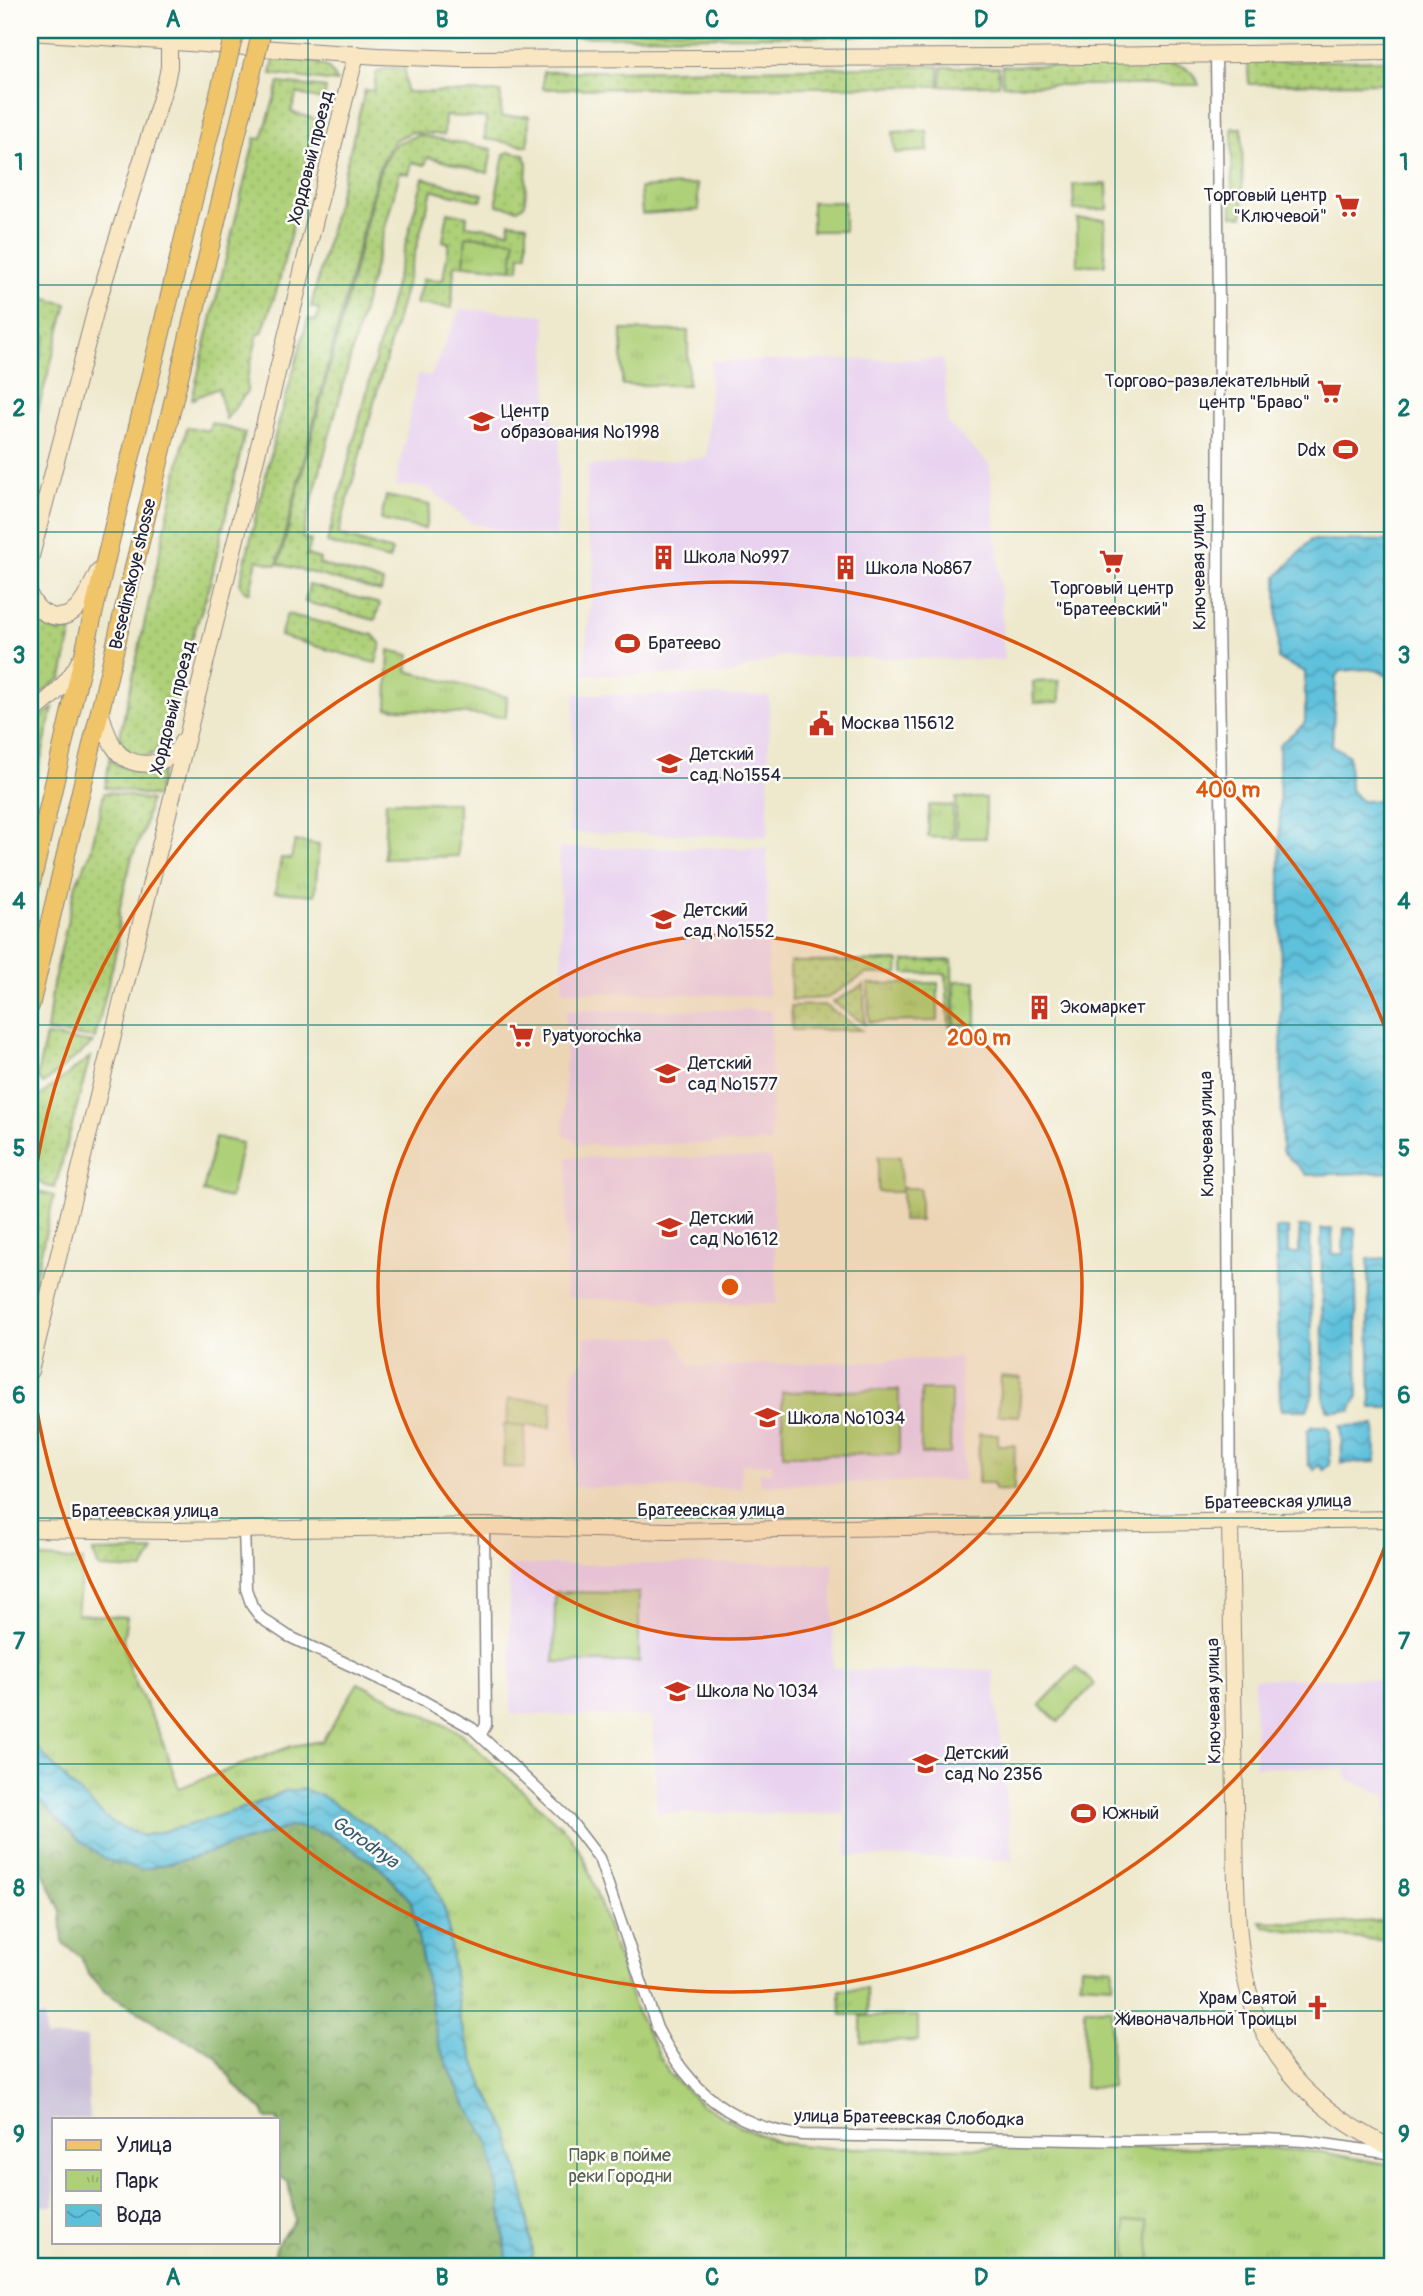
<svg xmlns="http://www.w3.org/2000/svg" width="1423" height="2296" font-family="Pangolin,sans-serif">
	<defs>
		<pattern id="grass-dots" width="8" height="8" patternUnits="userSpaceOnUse" patternTransform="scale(1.75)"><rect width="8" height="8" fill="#aed078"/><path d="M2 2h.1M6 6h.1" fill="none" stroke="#95b269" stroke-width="1.8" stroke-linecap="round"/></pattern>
		<pattern id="forest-crowns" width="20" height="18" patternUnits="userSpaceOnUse" patternTransform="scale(1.75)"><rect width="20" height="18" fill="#8ab268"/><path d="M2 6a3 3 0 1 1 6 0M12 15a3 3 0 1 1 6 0" fill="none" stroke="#709057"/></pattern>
		<pattern id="park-tufts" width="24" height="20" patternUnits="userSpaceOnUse" patternTransform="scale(1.75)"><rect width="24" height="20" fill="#aed078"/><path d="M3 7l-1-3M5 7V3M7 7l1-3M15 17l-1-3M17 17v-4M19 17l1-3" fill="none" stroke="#95b269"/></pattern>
		<pattern id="water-waves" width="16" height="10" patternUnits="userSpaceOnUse" patternTransform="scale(1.75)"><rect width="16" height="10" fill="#5ec1dc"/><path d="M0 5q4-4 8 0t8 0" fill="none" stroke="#4d9cb4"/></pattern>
	</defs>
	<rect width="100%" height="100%" fill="#fdfcf7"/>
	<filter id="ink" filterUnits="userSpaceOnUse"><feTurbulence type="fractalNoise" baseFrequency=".0143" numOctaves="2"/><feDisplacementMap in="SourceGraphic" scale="14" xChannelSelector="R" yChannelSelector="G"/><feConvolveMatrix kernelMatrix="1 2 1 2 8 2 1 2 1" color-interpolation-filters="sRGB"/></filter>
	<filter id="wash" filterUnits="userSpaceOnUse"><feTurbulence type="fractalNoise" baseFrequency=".00686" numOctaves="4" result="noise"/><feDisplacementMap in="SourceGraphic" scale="28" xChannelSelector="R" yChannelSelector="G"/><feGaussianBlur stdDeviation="1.57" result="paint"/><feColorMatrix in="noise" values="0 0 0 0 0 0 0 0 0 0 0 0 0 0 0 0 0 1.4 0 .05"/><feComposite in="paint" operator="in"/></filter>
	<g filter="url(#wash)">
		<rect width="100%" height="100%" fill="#eee8cc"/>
		<g fill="#e8d2ef">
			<polygon points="460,309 545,315 548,411 560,431 556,537 509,532 471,523 427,487 396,486 418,374 431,376"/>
			<polygon points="943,359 948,424 989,464 998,549 1004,660 782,656 727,675 583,675 595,564 586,529 588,466 707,458 711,361"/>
			<polygon points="575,694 769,696 768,836 569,833"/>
			<polygon points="559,848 767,848 768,996 563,991"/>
			<polygon points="566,1010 771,1010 771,1143 576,1145 576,1140 564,1136"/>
			<polygon points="567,1157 771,1158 777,1304 566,1298"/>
			<polygon points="585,1337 674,1337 692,1367 960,1358 964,1480 759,1485 759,1472 772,1472 772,1464 741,1464 741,1488 574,1487 573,1373 584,1359"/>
			<polygon points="833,1563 833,1668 843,1669 844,1814 657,1813 652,1717 511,1714 509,1565"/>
			<polygon points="846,1670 993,1670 1013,1860 847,1856"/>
			<polygon points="1361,1678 1393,1683 1393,1914 1386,1914 1385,1910 1387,1796 1347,1779 1345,1769 1255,1766 1254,1679"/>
		</g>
		<polygon fill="#c9bfd8" points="30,2017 44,2017 45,2038 87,2037 89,2119 54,2119 54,2206 30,2206"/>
		<g fill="url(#grass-dots)" stroke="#68795a" stroke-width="2">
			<path d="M274,59C299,61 327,55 337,82L271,74Z"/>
			<polygon points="1393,60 1393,83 1249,84 1248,62"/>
			<path d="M1172,64C1186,67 1194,71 1199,85H1002V66Z"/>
			<polygon points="939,66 939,86 543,89 543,72"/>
			<polygon points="942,67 999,67 999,85 941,86"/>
			<polygon points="389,68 405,69 406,92 501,92 501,117 529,116 528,146 485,139 486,118 445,116 444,135 412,132 394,140 378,170 277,565 257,560 250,592 245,591 240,584 275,436 308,319 316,321 319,309 311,307 365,90 374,91 376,74 380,70"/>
			<polygon points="279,83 326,88 324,101 297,93 291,112 318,120 278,286 262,333 258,334 247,378 247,392 226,419 218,388 192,399 255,138 262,139"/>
			<polygon points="1232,128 1242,128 1243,216 1232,216"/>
			<polygon points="418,135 492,149 488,173 428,157 425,165 412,162 409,174 400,172 302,538 311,541 307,555 320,559 319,564 383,582 381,592 279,564 380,170 395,144"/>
			<polygon points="509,152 524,154 527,163 525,204 518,209 497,205 497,191 504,154"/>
			<polygon points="423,178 483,194 481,201 432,190 338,535 392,551 389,560 327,543"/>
			<polygon points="448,212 467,216 466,225 509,231 510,222 527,224 527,254 520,255 519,269 512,269 514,240 467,236 464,266 454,265 452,308 416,304 423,279 443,280 449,243 443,241"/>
			<polygon points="30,295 67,304 30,439 30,397 46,335 36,332 40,318 30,310"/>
			<polygon points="211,423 245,433 209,588 184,662 163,741 154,754 138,758 121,746 119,740 187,427 209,431"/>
			<polygon points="309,585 380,604 375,620 305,602"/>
			<polygon points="287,614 373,635 381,644 376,663 280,636"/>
			<polygon points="30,616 49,624 49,630 59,632 72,629 62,678 30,701"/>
			<polygon points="53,708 30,805 30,725"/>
			<polygon points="110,757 115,764 137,771 164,764 157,797 105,787"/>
			<polygon points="108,792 150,800 143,832 132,857 119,911 118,943 95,1038 47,1032 53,984 76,884 90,854 104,793"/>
			<polygon points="952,960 953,1026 949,1026 946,974 904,973 904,961"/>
			<polygon points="899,961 898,974 866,974 827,998 791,1000 790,962"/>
			<polygon points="864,985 865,1024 833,1002"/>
			<polygon points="825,1005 861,1030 792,1030 791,1006"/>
			<polygon points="46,1036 93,1043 43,1084 37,1076"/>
			<polygon points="90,1057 55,1188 43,1185 30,1172 30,1129 36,1099"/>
			<polygon points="30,1190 54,1196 30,1300"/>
			<polygon points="154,1551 143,1570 99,1568 93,1552"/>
			<path d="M1393,1920V1940C1349,1940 1307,1934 1264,1926L1261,1921L1324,1924Z"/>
		</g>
		<path fill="url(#forest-crowns)" stroke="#566a52" stroke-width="2" d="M30,1791L78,1839L141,1870L191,1858L294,1826L328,1834L379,1866L411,1901L438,2042L462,2098L488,2140L499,2193L508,2266H275C272,2242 283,2237 295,2220L288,2182L278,2175V2119H267L264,2112L234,2084L217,2058L204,2048L182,2038L105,1992L88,1974L81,1957L63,1943L61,1912L30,1842Z"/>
		<g fill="url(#park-tufts)" stroke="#68795a" stroke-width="2">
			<polygon points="317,30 1248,30 799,36 465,37"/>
			<polygon points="927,131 928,151 895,153 893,132"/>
			<polygon points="697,184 699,210 642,214 640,188"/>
			<polygon points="1107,184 1108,209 1074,210 1073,185"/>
			<rect x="812" y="202" width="32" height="29"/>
			<polygon points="466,236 515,240 512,269 464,265"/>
			<polygon points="622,330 688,331 688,385 622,385"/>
			<polygon points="386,496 430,505 425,529 381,520"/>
			<polygon points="389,650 410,655 407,671 507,697 506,717 387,708"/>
			<polygon points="1059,681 1060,702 1034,703 1033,682"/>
			<polygon points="386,801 458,803 458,856 384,858"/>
			<polygon points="929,805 953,806 953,838 928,837"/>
			<polygon points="295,841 319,845 315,895 275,892 281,858 291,859"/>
			<rect x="955" y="981" width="21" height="44"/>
			<polygon points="938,983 938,1021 869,1022 868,984"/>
			<rect x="902" y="1188" width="18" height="33"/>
			<polygon points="504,1425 525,1426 524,1468 503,1467"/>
			<polygon points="979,1434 998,1434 998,1445 1015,1445 1014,1491 994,1490 993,1483 978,1483"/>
			<path d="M30,1557L83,1561L77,1614L127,1617L123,1640L130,1671L160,1735L179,1788L292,1746L322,1741L358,1683L459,1732L569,1834L585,1859L635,2009L669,2074L701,2104L739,2126L780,2143L830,2148L1250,2147L1321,2152L1393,2165V2266H530L532,2253L525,2198L507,2129L484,2087L460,2021L446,1913L285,1791C246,1808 205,1823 163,1831C157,1832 148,1836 142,1835C108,1833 53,1765 30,1740Z"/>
			<polygon points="1076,1667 1094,1684 1058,1722 1040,1705"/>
			<polygon points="1081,1966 1113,1968 1112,1985 1080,1983"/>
			<polygon points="867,1989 868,2015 841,2015 840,1990"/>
		</g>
		<g fill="#aed078" stroke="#68795a" stroke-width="2">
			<rect x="1077" y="219" width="28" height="46"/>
			<rect x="956" y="798" width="30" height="40"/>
			<polygon points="215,1137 242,1143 230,1198 203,1192"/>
			<polygon points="900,1157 901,1192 878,1192 878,1157"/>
			<polygon points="1001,1376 1021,1378 1019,1416 998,1415"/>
			<polygon points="899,1390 899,1454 783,1455 782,1392"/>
			<polygon points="921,1390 951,1390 950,1454 921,1454"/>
			<polygon points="508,1399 552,1401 551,1427 507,1425"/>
			<polygon points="555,1592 639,1593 639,1662 554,1662"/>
			<polygon points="1085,2009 1111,2009 1111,2087 1084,2087"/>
			<polygon points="861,2016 918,2016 918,2041 861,2042"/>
			<polygon points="1147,2220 1151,2264 1128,2266 1125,2222"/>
		</g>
		<g fill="url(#water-waves)" stroke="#40728c" stroke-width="2">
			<path d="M1311,540L1393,541V711L1389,708L1390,678C1378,665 1357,670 1341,671L1336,676L1332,745L1349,756L1350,789L1361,801C1386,802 1391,797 1390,772L1393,771V1172L1307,1175L1282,1151L1279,745L1305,723V672L1278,659L1277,577Z"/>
			<polygon points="1299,1227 1310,1227 1313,1394 1307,1410 1282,1410 1280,1399 1276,1228 1288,1228 1288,1253 1299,1253"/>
			<polygon points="1344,1228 1355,1228 1358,1396 1351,1411 1328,1411 1324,1400 1321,1229 1332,1229 1333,1254 1343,1254"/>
			<polygon points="1388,1258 1390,1408 1371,1408 1368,1259"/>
			<polygon points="1375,1425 1376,1462 1342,1463 1341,1426"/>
			<polygon points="1312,1426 1325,1426 1330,1431 1330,1464 1324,1470 1319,1465 1314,1470 1308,1464 1307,1431"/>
			<polygon points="30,1740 70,1784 112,1823 142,1836 186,1826 259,1803 285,1791 304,1789 324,1797 411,1852 431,1877 446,1913 460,2021 484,2087 507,2129 525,2198 532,2253 530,2266 508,2266 499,2193 488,2140 462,2098 438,2042 411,1901 379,1866 328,1834 294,1826 191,1858 141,1870 107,1860 78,1839 30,1791"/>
		</g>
	</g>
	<g filter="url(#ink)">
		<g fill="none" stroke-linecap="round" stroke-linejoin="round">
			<defs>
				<g id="street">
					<polyline points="1216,54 1219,305 1218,621 1228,1198 1230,1522"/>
					<path d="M244,1529L246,1589L252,1606L261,1618L288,1636L411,1694L472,1728L569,1819L599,1858L657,2028C688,2090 732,2127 802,2135L1131,2141L1263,2139L1304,2141L1393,2154"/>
					<polyline points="481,1734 486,1725 484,1526"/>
				</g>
				<g id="secondary">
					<polyline points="30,32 378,56 462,59 1000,57 1393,52"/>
					<polyline points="30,560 98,301 166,82 169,67 169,42"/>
					<path d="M30,596C34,605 39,612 49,615C77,625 88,592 98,572"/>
					<path d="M100,711C104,723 107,736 114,747C129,772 170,768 182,742"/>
					<path d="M30,714C51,698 68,684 80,660"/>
					<polyline points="30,1371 356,54"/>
					<path d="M1230,1522C1232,1614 1233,1706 1235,1798C1236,1866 1232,1957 1258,2020C1285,2083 1334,2120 1393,2149"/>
					<polyline points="30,1529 170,1531 484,1526 668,1531 1393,1519"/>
				</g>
				<g id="primary">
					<polyline points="30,888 107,554 209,135"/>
					<polyline points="30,1006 235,141"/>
				</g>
			</defs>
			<use href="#street" stroke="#888584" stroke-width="13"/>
			<use href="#secondary" stroke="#888584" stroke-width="18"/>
			<use href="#primary" stroke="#888584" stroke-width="20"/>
			<use href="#street" stroke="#fff" stroke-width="10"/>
			<use href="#secondary" stroke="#f9e7c3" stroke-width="16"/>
			<use href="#primary" stroke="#f0c469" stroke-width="18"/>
			<defs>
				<g id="primary-bridge">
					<polyline points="209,135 235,30"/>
					<polyline points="235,141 262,30"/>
				</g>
			</defs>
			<use href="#primary-bridge" stroke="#888584" stroke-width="20" stroke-linecap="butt"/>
			<use href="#primary-bridge" stroke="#f0c469" stroke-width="18"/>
		</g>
	</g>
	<path fill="none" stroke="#0f766e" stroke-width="2" stroke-opacity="0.55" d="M308,30V2266M577,30V2266M846,30V2266M1115,30V2266M30,285H1393M30,532H1393M30,778H1393M30,1025H1393M30,1271H1393M30,1518H1393M30,1764H1393M30,2011H1393"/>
	<circle cx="730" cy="1287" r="352" fill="#de560e" fill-opacity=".12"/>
	<g fill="none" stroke="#de560e" stroke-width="3.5">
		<circle cx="730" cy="1287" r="352"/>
		<path d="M1392 1528A704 704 0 0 1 30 1361M30 1213A704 704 0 0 1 1392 1046"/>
	</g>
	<defs>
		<symbol id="supermarket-bare" viewBox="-9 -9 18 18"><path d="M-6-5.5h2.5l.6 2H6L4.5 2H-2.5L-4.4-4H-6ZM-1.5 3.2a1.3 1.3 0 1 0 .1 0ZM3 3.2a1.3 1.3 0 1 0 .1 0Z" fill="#c8321e" stroke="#fdfcf7" stroke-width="2.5" paint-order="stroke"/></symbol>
		<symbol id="school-bare" viewBox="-9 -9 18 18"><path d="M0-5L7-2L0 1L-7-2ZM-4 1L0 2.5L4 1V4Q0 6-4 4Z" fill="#c8321e" stroke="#fdfcf7" stroke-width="2.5" paint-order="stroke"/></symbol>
		<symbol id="stadium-bare" viewBox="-9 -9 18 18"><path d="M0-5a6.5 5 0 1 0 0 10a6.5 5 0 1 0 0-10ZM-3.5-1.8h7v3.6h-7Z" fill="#c8321e" stroke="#fdfcf7" stroke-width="2.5" paint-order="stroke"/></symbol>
		<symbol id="building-bare" viewBox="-9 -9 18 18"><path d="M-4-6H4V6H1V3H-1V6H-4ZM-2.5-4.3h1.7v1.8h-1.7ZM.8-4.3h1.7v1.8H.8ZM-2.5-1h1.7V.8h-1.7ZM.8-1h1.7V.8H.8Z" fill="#c8321e" stroke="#fdfcf7" stroke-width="2.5" paint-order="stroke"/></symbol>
		<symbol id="civic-bare" viewBox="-9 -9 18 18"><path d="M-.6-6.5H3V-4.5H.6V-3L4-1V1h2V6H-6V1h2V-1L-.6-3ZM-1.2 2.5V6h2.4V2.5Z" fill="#c8321e" stroke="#fdfcf7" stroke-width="2.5" paint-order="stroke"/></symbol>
		<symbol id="church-bare" viewBox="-9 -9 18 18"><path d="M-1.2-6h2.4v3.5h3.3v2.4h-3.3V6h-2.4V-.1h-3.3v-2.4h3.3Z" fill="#c8321e" stroke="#fdfcf7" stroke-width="2.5" paint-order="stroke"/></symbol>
	</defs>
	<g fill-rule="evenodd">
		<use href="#supermarket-bare" x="1330" y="188" width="35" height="35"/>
		<use href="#supermarket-bare" x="1312" y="374" width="35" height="35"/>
		<use href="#school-bare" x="464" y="404" width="35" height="35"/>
		<use href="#stadium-bare" x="1328" y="432" width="35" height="35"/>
		<use href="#building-bare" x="646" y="540" width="35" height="35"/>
		<use href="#supermarket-bare" x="1094" y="544" width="35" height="35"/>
		<use href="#building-bare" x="828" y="550" width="35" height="35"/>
		<use href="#stadium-bare" x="610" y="626" width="35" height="35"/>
		<use href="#civic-bare" x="804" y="706" width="35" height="35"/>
		<use href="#school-bare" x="652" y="746" width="35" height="35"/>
		<use href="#school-bare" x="646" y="902" width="35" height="35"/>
		<use href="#building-bare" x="1022" y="990" width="35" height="35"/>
		<use href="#supermarket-bare" x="504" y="1018" width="35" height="35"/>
		<use href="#school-bare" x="650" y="1056" width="35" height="35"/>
		<use href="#school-bare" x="652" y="1210" width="35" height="35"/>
		<use href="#school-bare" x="750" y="1400" width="35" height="35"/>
		<use href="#school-bare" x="660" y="1674" width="35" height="35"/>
		<use href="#school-bare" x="908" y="1746" width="35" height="35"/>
		<use href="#stadium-bare" x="1066" y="1796" width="35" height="35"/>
		<use href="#church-bare" x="1300" y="1990" width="35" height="35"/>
	</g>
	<g text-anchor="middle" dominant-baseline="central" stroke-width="5" stroke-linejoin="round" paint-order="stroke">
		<g font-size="18" fill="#22223b" stroke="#fdfcf7">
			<text transform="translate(311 158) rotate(-76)">Хордовый проезд</text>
			<text transform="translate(1199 567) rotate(-91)">Ключевая улица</text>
			<text transform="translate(133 574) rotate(-77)">Besedinskoye shosse</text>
			<text transform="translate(173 708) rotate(-76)">Хордовый проезд</text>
			<text transform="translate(1207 1134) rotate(-91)">Ключевая улица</text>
			<text transform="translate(1278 1502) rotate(-1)">Братеевская улица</text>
			<text x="711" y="1510">Братеевская улица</text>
			<text x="145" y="1511">Братеевская улица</text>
			<text transform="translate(1214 1701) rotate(-91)">Ключевая улица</text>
			<text transform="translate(909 2118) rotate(1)">улица Братеевская Слободка</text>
		</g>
		<g font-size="18" fill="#22223b" stroke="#fdfcf7" text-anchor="start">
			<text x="1327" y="195" text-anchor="end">Торговый центр<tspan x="1327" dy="21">"Ключевой"</tspan></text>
			<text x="1310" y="381" text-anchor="end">Торгово-развлекательный<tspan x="1310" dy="21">центр "Браво"</tspan></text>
			<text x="501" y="411">Центр<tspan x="501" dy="21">образования №1998</tspan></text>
			<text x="1326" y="450" text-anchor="end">Ddx</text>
			<text x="684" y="557">Школа №997</text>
			<text x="866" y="568">Школа №867</text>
			<text x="1112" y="588" text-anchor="middle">Торговый центр<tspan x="1112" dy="21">"Братеевский"</tspan></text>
			<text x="648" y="643">Братеево</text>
			<text x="841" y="723">Москва 115612</text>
			<text x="690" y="754">Детский<tspan x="690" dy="21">сад №1554</tspan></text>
			<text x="684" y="910">Детский<tspan x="684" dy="21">сад №1552</tspan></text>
			<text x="1060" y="1007">Экомаркет</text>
			<text x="542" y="1036">Pyatyorochka</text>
			<text x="688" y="1063">Детский<tspan x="688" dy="21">сад №1577</tspan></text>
			<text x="690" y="1218">Детский<tspan x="690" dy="21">сад №1612</tspan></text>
			<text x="788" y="1418">Школа №1034</text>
			<text x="697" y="1691">Школа № 1034</text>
			<text x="945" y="1753">Детский<tspan x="945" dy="21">сад № 2356</tspan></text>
			<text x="1103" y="1813">Южный</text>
			<text x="1297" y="1998" text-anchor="end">Храм Святой<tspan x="1297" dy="21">Живоначальной Троицы</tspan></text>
		</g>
		<g font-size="18" fill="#535f50" stroke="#fdfcf7">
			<text x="620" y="2155">Парк в пойме<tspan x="620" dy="21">реки Городни</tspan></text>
		</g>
		<g font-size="19" font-style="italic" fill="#375a73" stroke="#fdfcf7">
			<text transform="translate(365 1842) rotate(35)">Gorodnya</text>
		</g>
	</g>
	<circle cx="730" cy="1287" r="10" fill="#de560e" stroke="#fdfcf7" stroke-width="3.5"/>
	<g font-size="21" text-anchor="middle" font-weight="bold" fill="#de560e" stroke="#fdfcf7" stroke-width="5" stroke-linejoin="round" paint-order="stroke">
		<text x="1228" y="797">400 m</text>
		<text x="979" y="1045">200 m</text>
	</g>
	<rect width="1423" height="2296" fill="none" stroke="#fdfcf7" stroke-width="77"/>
	<rect x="52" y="2118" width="228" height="126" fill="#fdfcf7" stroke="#a5a5ac" stroke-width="2"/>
	<rect x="66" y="2140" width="35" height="10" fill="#f0c469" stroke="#a5a5ac" stroke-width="2"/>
	<text x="116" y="2152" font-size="21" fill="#22223b">Улица</text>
	<rect x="66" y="2170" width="35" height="21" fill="url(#park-tufts)" stroke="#a5a5ac" stroke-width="2"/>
	<text x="116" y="2188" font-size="21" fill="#22223b">Парк</text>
	<rect x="66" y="2205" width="35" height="21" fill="url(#water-waves)" stroke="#a5a5ac" stroke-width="2"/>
	<text x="116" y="2222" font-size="21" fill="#22223b">Вода</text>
	<rect x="38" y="38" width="1346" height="2220" fill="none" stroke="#0f766e" stroke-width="2.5"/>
	<g font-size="23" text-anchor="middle" font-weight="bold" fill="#0f766e">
		<text x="173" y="27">A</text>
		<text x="442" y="27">B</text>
		<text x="712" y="27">C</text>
		<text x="981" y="27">D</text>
		<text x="1250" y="27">E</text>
		<text x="19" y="170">1</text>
		<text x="1404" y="170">1</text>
		<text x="19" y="416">2</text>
		<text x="1404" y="416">2</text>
		<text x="19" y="663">3</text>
		<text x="1404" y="663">3</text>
		<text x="19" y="909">4</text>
		<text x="1404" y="909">4</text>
		<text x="19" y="1156">5</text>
		<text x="1404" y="1156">5</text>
		<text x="19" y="1403">6</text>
		<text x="1404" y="1403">6</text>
		<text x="19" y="1649">7</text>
		<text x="1404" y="1649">7</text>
		<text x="19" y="1896">8</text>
		<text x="1404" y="1896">8</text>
		<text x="19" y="2142">9</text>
		<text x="1404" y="2142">9</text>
		<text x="173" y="2285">A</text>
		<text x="442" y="2285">B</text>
		<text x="712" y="2285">C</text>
		<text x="981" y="2285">D</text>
		<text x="1250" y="2285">E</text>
	</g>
</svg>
